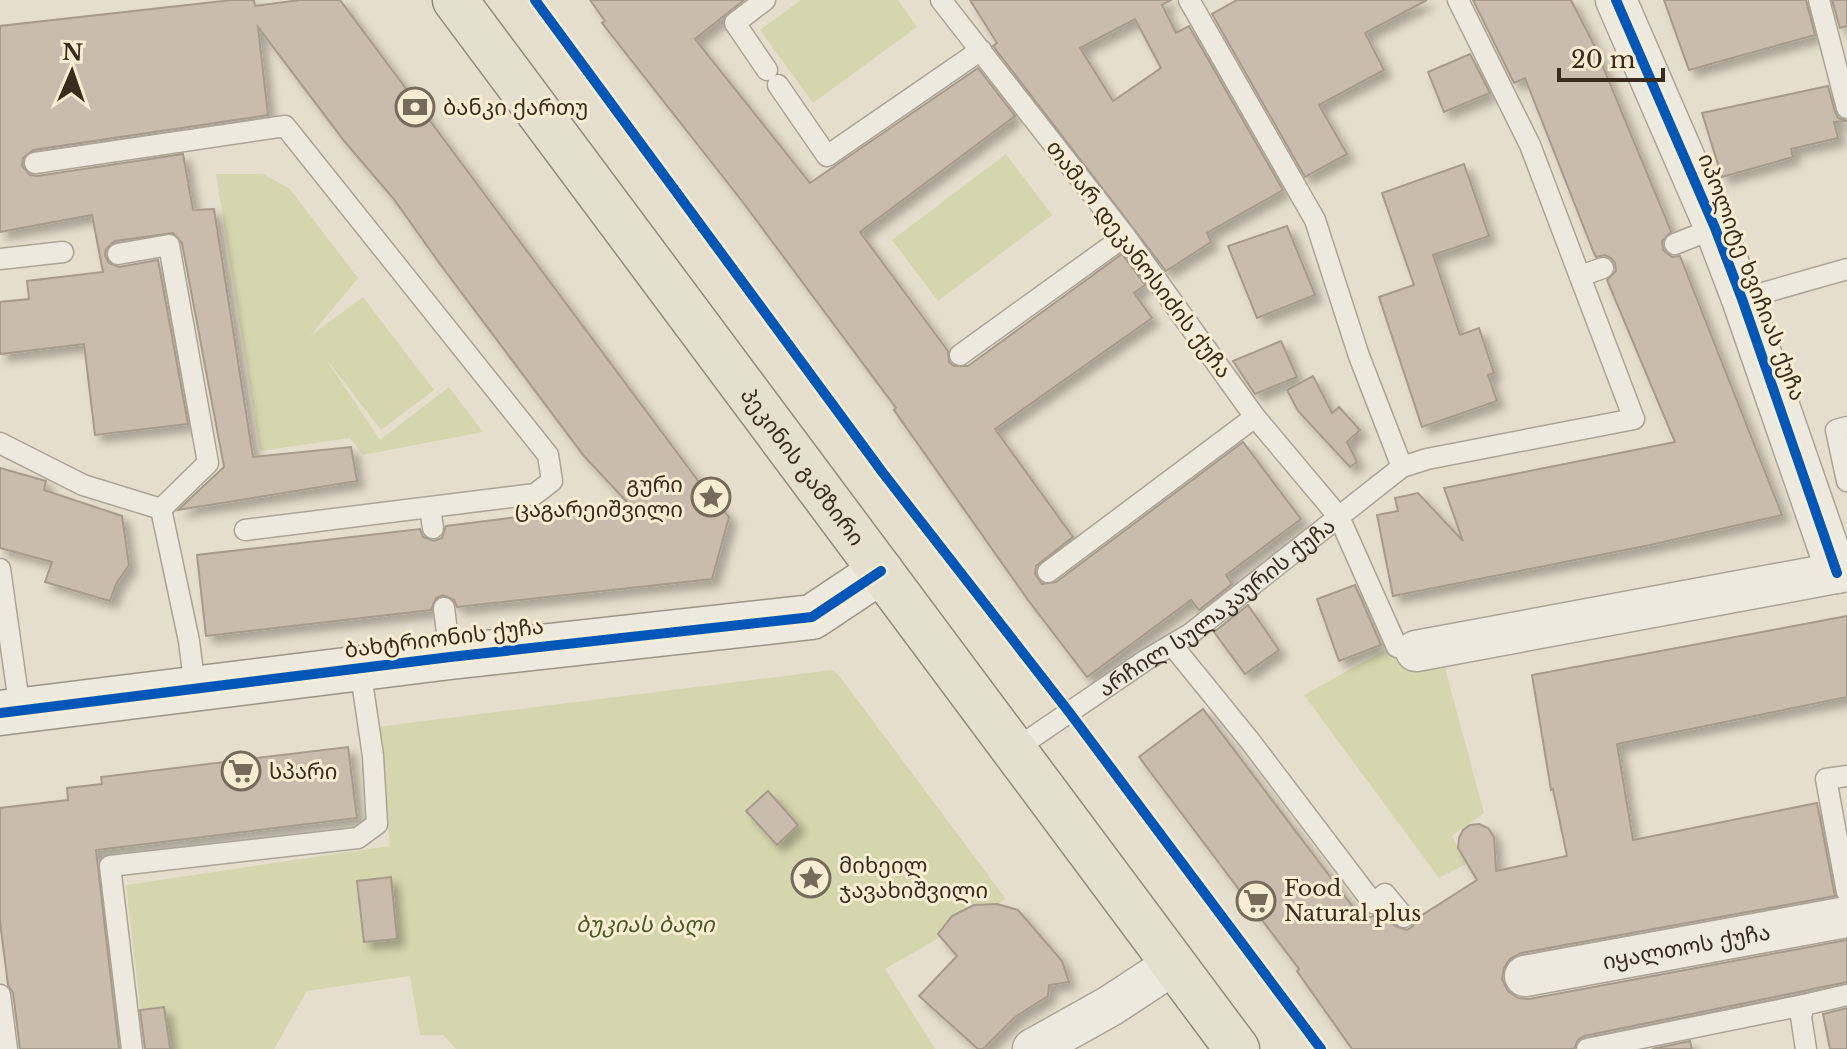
<svg xmlns="http://www.w3.org/2000/svg" width="1847" height="1049" font-family="'Libre Baskerville','Noto Sans Georgian',serif">
	<defs>
		<filter id="shadow"><feDropShadow dx="7" dy="7" stdDeviation="4" flood-color="#0004"/></filter>
	</defs>
	<rect width="100%" height="100%" fill="#e6decc"/>
	<g fill="#d6d6ae">
		<polygon points="801,0 898,0 917,27 813,103 760,30"/>
		<polygon points="1006,154 1052,215 938,301 892,240"/>
		<polygon points="216,174 263,174 290,189 358,278 310,336 363,297 434,390 381,430 324,356 380,440 449,387 483,432 363,455 350,438 260,451"/>
		<polygon points="1387,649 1444,664 1484,813 1452,836 1466,864 1439,878 1304,695"/>
		<polygon points="833,670 841,678 1006,899 885,969 935,1049 456,1049 443,1035 420,1035 410,976 307,991 274,1049 145,1049 126,885 390,846 376,727"/>
	</g>
	<g fill="#cabcad" stroke="#a69a8b" stroke-width="2" fill-rule="evenodd" filter="url(#shadow)">
		<polygon points="232,0 254,0 255,6 300,0 340,0 699,482 729,517 712,579 457,607 454,600 443,595 436,598 431,610 206,636 197,555 420,529 423,537 434,541 442,538 446,526 628,503 584,456 440,264 393,198 345,142 258,27 268,115 33,150 23,158 22,166 30,175 37,176 183,154 193,210 214,209 253,457 351,447 357,481 178,510 224,467 182,243 173,233 115,241 106,249 105,255 109,263 119,267 158,260 188,424 95,435 84,344 0,354 0,302 29,299 27,281 103,272 92,215 0,232 0,26"/>
		<polygon points="590,0 744,0 695,39 810,183 978,68 1015,116 860,232 948,351 949,362 954,366 968,366 1122,254 1145,285 1134,293 1152,318 995,429 1073,537 1036,566 1035,574 1042,584 1056,582 1243,442 1301,519 1226,575 1232,584 1199,610 1191,600 1087,677 1028,600 894,410 896,408 742,201 602,23 605,21"/>
		<path d="M970,0H1171L1162,5L1176,33L1189,26L1283,190L1207,233L1211,242L1166,271L993,46L997,43ZM1135,19L1161,68L1113,101L1080,48Z"/>
		<polygon points="1237,0 1427,0 1365,33 1384,70 1319,105 1347,154 1305,177 1212,14"/>
		<polygon points="1473,0 1571,0 1594,45 1666,219 1671,232 1662,241 1663,250 1672,257 1680,256 1782,515 1650,545 1393,596 1377,515 1398,511 1395,498 1418,493 1463,541 1444,488 1675,442 1607,280 1616,271 1615,263 1611,258 1605,255 1596,257 1594,253 1525,78 1514,83"/>
		<polygon points="1664,0 1806,0 1815,35 1689,70"/>
		<polygon points="1832,0 1847,0 1847,26 1840,28"/>
		<polygon points="1470,54 1490,93 1444,112 1428,72"/>
		<polygon points="1828,86 1835,112 1838,118 1847,121 1834,122 1838,138 1791,149 1793,157 1722,177 1702,113"/>
		<polygon points="1464,164 1489,236 1433,255 1460,335 1479,328 1494,373 1488,375 1497,401 1422,427 1379,297 1414,285 1382,193"/>
		<polygon points="1287,226 1315,295 1257,318 1228,246"/>
		<polygon points="1281,341 1297,377 1255,394 1233,361"/>
		<polygon points="1313,376 1332,413 1339,407 1360,430 1347,442 1357,462 1350,467 1298,411 1287,390"/>
		<polygon points="0,468 46,481 44,490 122,516 129,565 116,584 110,601 45,582 52,562 0,548"/>
		<polygon points="1355,585 1381,645 1339,661 1317,599"/>
		<polygon points="1248,605 1279,650 1245,674 1214,632"/>
		<polygon points="1847,616 1847,697 1617,744 1633,840 1817,803 1835,896 1521,953 1510,959 1504,968 1502,979 1508,991 1518,998 1529,999 1847,940 1847,982 1584,1036 1578,1040 1574,1049 1352,1049 1297,971 1299,969 1139,757 1203,709 1363,920 1383,912 1395,926 1407,930 1413,926 1416,919 1477,880 1458,848 1459,838 1463,830 1470,825 1479,824 1488,828 1494,837 1496,871 1567,856 1553,789 1551,790 1532,675"/>
		<polygon points="348,747 357,818 96,850 119,1049 20,1049 13,993 8,985 0,922 0,808 68,800 67,788 102,784 101,777"/>
		<polygon points="768,791 798,825 777,845 746,811"/>
		<polygon points="391,877 397,939 364,942 357,881"/>
		<polygon points="997,904 1018,910 1062,961 1069,982 1049,985 1048,996 1015,1017 983,1049 978,1049 919,996 957,956 938,934 952,916 974,905"/>
		<polygon points="164,1007 170,1049 145,1049 140,1010"/>
		<polygon points="1847,1008 1847,1049 1830,1049 1823,1014"/>
		<polygon points="1690,1041 1692,1049 1652,1049"/>
	</g>
	<g fill="none" stroke-linecap="round" stroke-linejoin="round">
		<defs>
			<g id="lane">
				<polyline points="765,0 735,23 767,70"/>
				<polyline points="941,0 1125,236 1255,417 1339,517 1397,647"/>
				<polyline points="1189,0 1315,220 1359,356 1402,467"/>
				<polyline points="1819,0 1847,108"/>
				<polyline points="778,85 827,156 981,50"/>
				<polyline points="35,163 285,126 548,455 552,481 535,494 245,530"/>
				<polyline points="1675,244 1715,228"/>
				<polyline points="118,254 169,245 208,463 161,509"/>
				<polyline points="0,259 63,252"/>
				<polyline points="1580,276 1603,268"/>
				<polyline points="1742,299 1847,269"/>
				<polyline points="960,355 1125,236"/>
				<polyline points="1847,427 1836,430 1847,481"/>
				<polyline points="0,443 83,485 161,509"/>
				<polyline points="430,508 433,528"/>
				<polyline points="161,509 189,641 195,688"/>
				<polyline points="0,569 20,710"/>
				<polyline points="1048,572 1255,417"/>
				<polyline points="444,608 450,657"/>
				<polyline points="1172,645 1250,741 1373,903 1385,894 1404,917"/>
				<path id="s1" d="M1014,750L1146,660L1190,634L1402,467L1427,459L1634,419L1530,145L1458,0"/>
				<polyline points="1847,776 1826,779 1847,892"/>
				<polyline points="0,995 7,1049"/>
				<polyline points="132,1049 110,866 358,838 377,824 373,756 360,668"/>
				<polyline points="1587,1049 1804,1005"/>
				<polyline points="1806,1049 1801,1017 1804,1005 1847,995"/>
			</g>
			<g id="street">
				<polyline points="1616,0 1715,228 1742,299 1837,573"/>
				<polyline points="1416,651 1847,571"/>
				<path id="s2" d="M1525,976L1847,917"/>
				<polyline points="1033,1049 1110,1006 1174,964"/>
			</g>
			<polyline id="secondary" points="0,713 450,657 812,617 881,571"/>
			<g id="primary">
				<path id="s3" d="M455,0L1237,1049"/>
			</g>
		</defs>
		<use href="#lane" stroke="#aba396" stroke-width="23"/>
		<use href="#street" stroke="#aba396" stroke-width="43"/>
		<use href="#secondary" stroke="#9b9386" stroke-width="47"/>
		<use href="#primary" stroke="#91897c" stroke-width="47"/>
		<use href="#lane" stroke="#ede9df" stroke-width="20"/>
		<use href="#street" stroke="#ede9df" stroke-width="40"/>
		<use href="#secondary" stroke="#ede9df" stroke-width="44"/>
		<use href="#primary" stroke="#e5dfd0" stroke-width="44"/>
		<defs>
			<g id="cycleway">
				<polyline points="535,0 883,473 1069,712 1321,1049"/>
				<polyline points="1616,0 1715,228 1742,299 1837,573"/>
				<polyline points="0,713 450,657 812,617 881,571"/>
			</g>
		</defs>
		<use href="#cycleway" stroke="#f7edd2" stroke-width="15"/>
		<use href="#cycleway" stroke="#0057b8" stroke-width="10"/>
	</g>
	<defs>
		<symbol id="bank-ring" viewBox="-11 -11 22 22"><circle r="9.5" fill="#f7edd2" stroke="#766a5a" stroke-width="1.5"/><path d="M-6-4H6V4H-6ZM0-2.3a2.3 2.3 0 1 0 0 4.6a2.3 2.3 0 1 0 0-4.6Z" fill="#766a5a"/></symbol>
		<symbol id="sight-ring" viewBox="-11 -11 22 22"><circle r="9.5" fill="#f7edd2" stroke="#766a5a" stroke-width="1.5"/><path d="M0-6L1.8-2.2L6-1.7L2.9 1.2L3.7 5.4L0 3.3L-3.7 5.4L-2.9 1.2L-6-1.7L-1.8-2.2Z" fill="#766a5a"/></symbol>
		<symbol id="supermarket-ring" viewBox="-11 -11 22 22"><circle r="9.5" fill="#f7edd2" stroke="#766a5a" stroke-width="1.5"/><path d="M-6-5.5h2.5l.6 2H6L4.5 2H-2.5L-4.4-4H-6ZM-1.5 3.2a1.3 1.3 0 1 0 .1 0ZM3 3.2a1.3 1.3 0 1 0 .1 0Z" fill="#766a5a"/></symbol>
	</defs>
	<g fill-rule="evenodd">
		<use href="#bank-ring" x="393" y="85" width="44" height="44"/>
		<use href="#sight-ring" x="689" y="475" width="44" height="44"/>
		<use href="#supermarket-ring" x="219" y="749" width="44" height="44"/>
		<use href="#sight-ring" x="789" y="856" width="44" height="44"/>
		<use href="#supermarket-ring" x="1234" y="879" width="44" height="44"/>
	</g>
	<g text-anchor="middle" dominant-baseline="central" stroke-width="6" stroke-linejoin="round" paint-order="stroke">
		<g font-size="22" fill="#3a2c1d" stroke="#f7edd2" text-anchor="start">
			<text x="443" y="107">ბანკი ქართუ</text>
			<text x="683" y="484" text-anchor="end">გური<tspan x="683" dy="25">ცაგარეიშვილი</tspan></text>
			<text x="269" y="771">სპარი</text>
			<text x="839" y="865">მიხეილ<tspan x="839" dy="25">ჯავახიშვილი</tspan></text>
			<text x="1284" y="888">Food<tspan x="1284" dy="25">Natural plus</tspan></text>
		</g>
		<g font-size="22" fill="#3a2c1d" stroke="#f7edd2">
			<text transform="translate(1139 259) rotate(53)">თამარ დეკანოსიძის ქუჩა</text>
			<text transform="translate(1752 277) rotate(69)">იპოლიტე ხვიჩიას ქუჩა</text>
			<text stroke="none"><textPath href="#s3" startOffset="582">პეკინის გამზირი</textPath></text>
			<text stroke="none"><textPath href="#s1" startOffset="248">არჩილ სულაკაურის ქუჩა</textPath></text>
			<text transform="translate(444 638) rotate(-7)">ბახტრიონის ქუჩა</text>
			<text stroke="none"><textPath href="#s2" startOffset="164">იყალთოს ქუჩა</textPath></text>
		</g>
		<g font-size="22" font-style="italic" fill="#4a5823" stroke="#f7edd2">
			<text x="645" y="924">ბუკიას ბაღი</text>
		</g>
	</g>
	<g transform="translate(72 72) rotate(2)" stroke="#f7edd2" stroke-width="6" paint-order="stroke">
	<path d="M0-6L14 30L0 20L-14 30Z" fill="#3a2c1d"/>
	<text y="-12" font-size="22" font-weight="bold" text-anchor="middle" fill="#3a2c1d">N</text>
	</g>
	<path d="M1559 68v12h104v-12" fill="none" stroke="#3a2c1d" stroke-width="4"/>
	<text x="1571" y="68" font-size="24" fill="#3a2c1d" stroke="#f7edd2" stroke-width="6" paint-order="stroke">20 m</text>
</svg>
